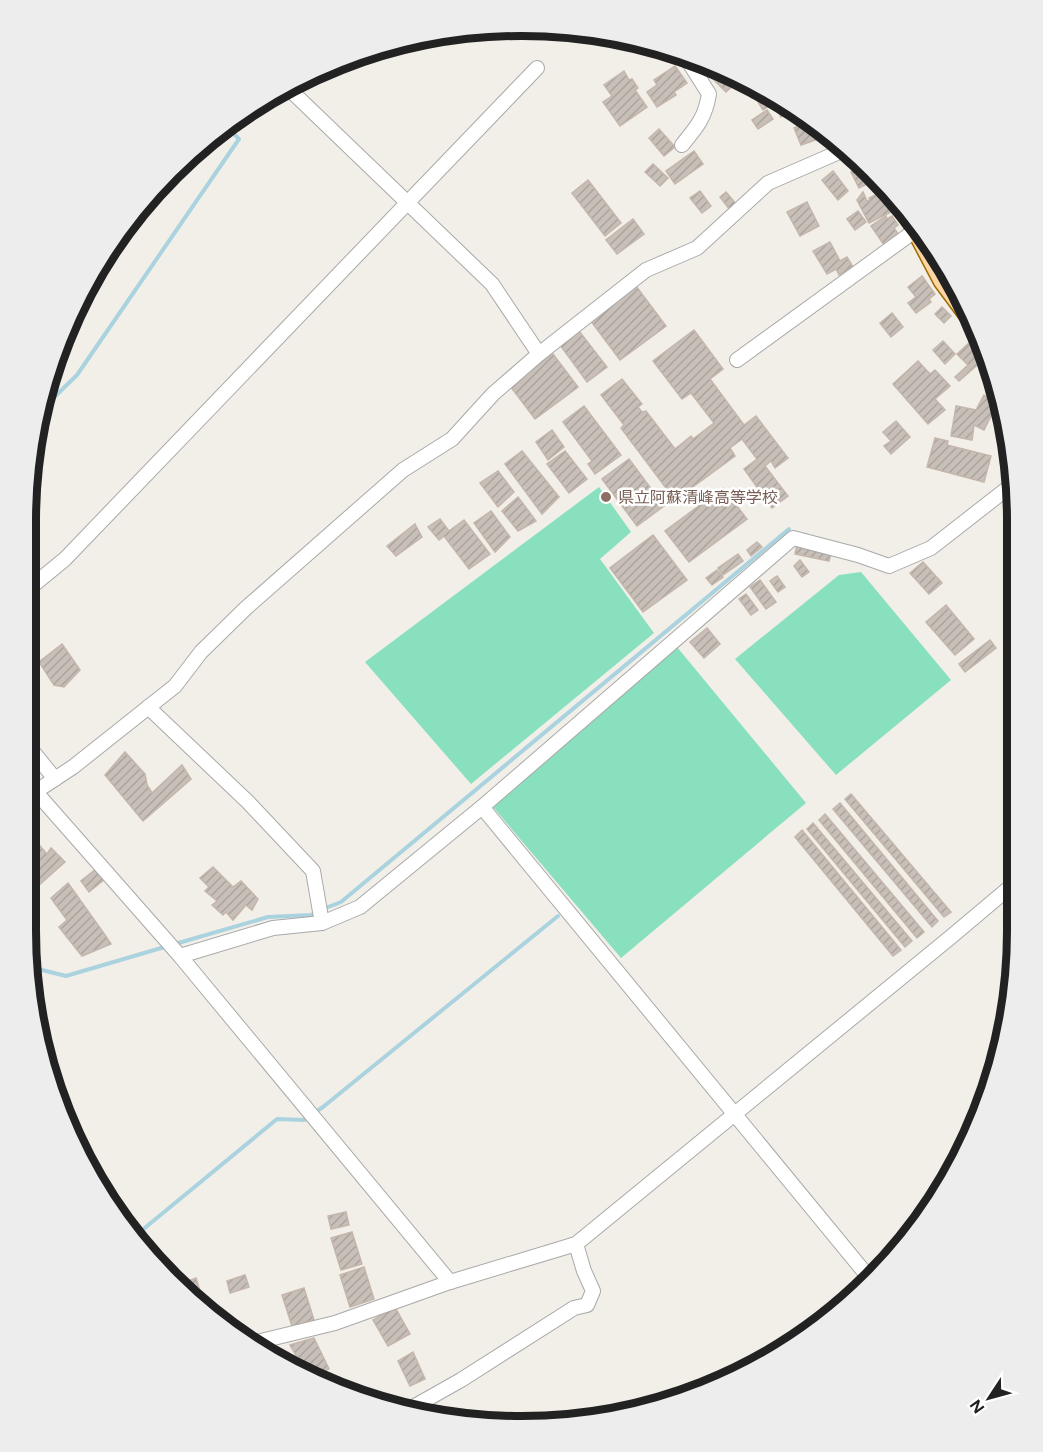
<svg xmlns="http://www.w3.org/2000/svg" width="1043" height="1452" font-family="Figtree,'Noto Sans JP',sans-serif">
	<defs>
		<pattern id="building-hatch" width="6" height="6" patternUnits="userSpaceOnUse" patternTransform="scale(1.5)"><rect width="6" height="6" fill="#c7bfb8"/><path d="M-1 1l2-2M0 6l6-6M5 7l2-2" fill="none" stroke="#aba49e"/></pattern>
	</defs>
	<rect width="100%" height="100%" fill="#f2efe9"/>
	<g fill="#88e0be">
		<polygon points="599,487 631,532 600,559 654,633 471,784 365,662"/>
		<polygon points="861,572 951,680 836,775 735,659 839,575"/>
		<polygon points="677,647 806,803 621,958 493,807"/>
	</g>
	<g fill="none" stroke-linecap="round" stroke-linejoin="round">
		<g stroke="#aad3df" stroke-width="4">
			<polyline points="40,411 77,375 239,139 226,126"/>
			<polyline points="323,909 341,902 789,529"/>
			<polyline points="175,944 268,917 311,915 316,912"/>
			<polyline points="30,967 66,976 168,946"/>
			<polyline points="135,1236 277,1119 304,1120 323,1107 558,916"/>
		</g>
	</g>
	<g fill="url(#building-hatch)" stroke="#c4b6ab" stroke-width="1.5">
		<polygon points="675,66 687,83 674,92 676,95 657,107 647,92 657,85 654,80"/>
		<polygon points="718,68 721,69 735,84 726,92 710,76"/>
		<polygon points="624,71 629,80 632,79 638,88 635,90 647,107 620,126 603,102 612,96 604,85"/>
		<polygon points="749,82 778,100 763,110 755,97 752,98 743,85"/>
		<polygon points="780,101 793,109 781,117 774,105"/>
		<polygon points="767,110 773,119 758,129 752,120"/>
		<polygon points="812,121 825,130 827,136 801,145 794,128"/>
		<polygon points="659,129 675,147 664,156 649,138"/>
		<polygon points="694,151 703,164 675,184 666,171"/>
		<polygon points="653,164 668,178 660,186 645,172"/>
		<polygon points="863,165 877,179 859,188 851,172"/>
		<polygon points="833,171 848,191 838,200 822,180"/>
		<polygon points="588,180 621,223 605,236 572,193"/>
		<polygon points="885,190 895,210 869,223 857,200 863,192 867,201 870,200 869,198"/>
		<polygon points="700,191 711,206 702,213 690,198"/>
		<polygon points="726,192 737,205 730,210 720,197"/>
		<polygon points="807,202 819,226 800,236 787,212"/>
		<polygon points="858,211 866,222 855,230 847,219"/>
		<polygon points="886,216 887,219 892,216 898,225 894,228 899,235 884,245 871,226"/>
		<polygon points="633,219 644,234 617,254 606,240"/>
		<polygon points="830,242 840,261 847,257 853,267 839,275 836,269 827,274 813,251"/>
		<polygon points="922,276 935,294 929,299 931,302 916,313 908,303 916,297 908,287"/>
		<polygon points="636,286 666,326 620,360 590,320"/>
		<polygon points="942,307 951,316 944,323 935,314"/>
		<polygon points="892,313 903,327 891,337 880,323"/>
		<polygon points="694,330 723,369 710,379 744,425 756,416 788,458 775,468 771,461 765,466 788,496 772,508 744,469 757,459 742,439 730,448 735,456 675,500 621,428 624,425 601,395 622,379 642,404 638,407 642,412 646,411 675,449 691,436 693,439 714,423 691,393 682,399 653,361"/>
		<polygon points="579,331 607,367 587,382 560,345"/>
		<polygon points="943,341 955,354 945,364 933,350"/>
		<polygon points="971,341 982,354 984,359 959,381 955,377 968,365 957,354"/>
		<polygon points="553,354 578,387 535,419 510,386"/>
		<polygon points="918,361 930,374 935,370 950,386 935,399 945,410 928,424 893,384"/>
		<polygon points="984,395 997,404 984,430 974,425 972,440 951,436 956,406 976,410"/>
		<polygon points="584,406 621,455 595,474 588,464 592,461 563,422"/>
		<polygon points="896,421 910,437 891,454 884,446 891,441 883,432"/>
		<polygon points="552,430 564,447 548,460 536,442"/>
		<polygon points="935,438 948,441 947,445 991,456 984,482 927,467"/>
		<polygon points="522,451 559,497 542,514 505,464"/>
		<polygon points="565,451 587,479 569,493 547,464"/>
		<polygon points="629,459 664,506 637,526 602,479"/>
		<polygon points="498,471 514,492 498,507 480,483"/>
		<polygon points="723,488 747,519 689,562 665,531"/>
		<polygon points="518,497 536,521 518,531 502,511"/>
		<polygon points="491,511 510,537 495,552 474,523"/>
		<polygon points="440,519 449,531 464,520 490,554 469,569 444,536 439,540 428,527"/>
		<polygon points="415,524 422,537 396,556 387,546"/>
		<polygon points="653,535 687,580 643,612 610,568"/>
		<polygon points="757,542 762,547 751,556 747,550"/>
		<polygon points="797,545 831,553 829,561 795,554"/>
		<polygon points="738,554 743,561 723,575 718,568"/>
		<polygon points="800,560 809,572 802,577 794,566"/>
		<polygon points="923,562 942,583 929,594 910,573"/>
		<polygon points="717,570 723,577 712,585 706,578"/>
		<polygon points="777,576 785,587 778,592 770,581"/>
		<polygon points="760,580 776,602 766,609 750,587"/>
		<polygon points="746,594 758,610 751,615 739,599"/>
		<polygon points="946,605 974,639 955,655 926,622"/>
		<polygon points="707,628 720,644 704,658 690,642"/>
		<polygon points="990,640 996,648 965,672 959,664"/>
		<polygon points="62,644 80,670 64,687 54,685 39,662"/>
		<polygon points="125,752 145,774 147,785 152,793 182,765 191,779 143,821 105,775"/>
		<polygon points="851,794 951,912 944,917 845,799"/>
		<polygon points="840,803 938,921 932,927 833,809"/>
		<polygon points="825,814 924,932 917,938 819,820"/>
		<polygon points="813,823 912,941 905,947 807,829"/>
		<polygon points="26,830 47,854 51,848 65,862 38,886 26,874"/>
		<polygon points="802,830 901,950 893,956 795,837"/>
		<polygon points="213,867 233,887 241,881 258,899 252,910 246,905 233,920 226,912 223,915 212,905 217,901 205,891 209,887 200,878"/>
		<polygon points="96,869 105,879 89,892 81,881"/>
		<polygon points="68,883 105,935 111,944 82,956 59,927 67,920 51,898"/>
		<polygon points="346,1212 349,1225 331,1229 328,1216"/>
		<polygon points="352,1232 362,1264 341,1270 331,1238"/>
		<polygon points="364,1267 374,1299 350,1307 340,1275"/>
		<polygon points="245,1275 249,1287 230,1293 227,1281"/>
		<polygon points="196,1278 206,1311 195,1304 178,1285"/>
		<polygon points="304,1288 314,1320 292,1326 282,1295"/>
		<polygon points="395,1307 410,1334 388,1346 373,1320"/>
		<polygon points="314,1338 329,1369 309,1378 290,1345"/>
		<polygon points="413,1352 425,1379 410,1386 398,1361"/>
	</g>
	<g fill="none" stroke-linecap="round" stroke-linejoin="round">
		<defs>
			<g id="minor">
				<polyline points="286,86 492,284 539,354"/>
				<path d="M682,145C697,127 705,118 709,94L685,56"/>
				<polyline points="737,360 916,230"/>
				<polyline points="26,591 65,559 537,68"/>
				<polyline points="148,707 248,802 313,871 322,923"/>
				<polyline points="26,743 55,779"/>
				<polyline points="35,791 180,956 450,1282"/>
				<polyline points="26,798 73,767 175,686 201,652 246,608 403,470 452,439 493,394 539,354 646,270 697,248 768,183 846,149"/>
				<polyline points="482,807 793,538 858,555 889,566 931,548 1013,484"/>
				<polyline points="180,956 273,928 322,923 360,907 482,807 871,1280"/>
				<polyline points="253,1343 335,1323 450,1282 576,1244 952,936 1016,882"/>
				<polyline points="406,1411 461,1380 574,1308 587,1305 593,1291 584,1271 576,1244"/>
			</g>
			<polyline id="major" points="906,211 943,281 972,320"/>
		</defs>
		<use href="#minor" stroke="#a9a9a9" stroke-width="16"/>
		<use href="#major" stroke="#a06b00" stroke-width="21"/>
		<use href="#minor" stroke="#fff" stroke-width="14"/>
		<use href="#major" stroke="#fcd6a4" stroke-width="18"/>
	</g>
	<circle fill="#8d6e63" stroke="#fff" stroke-width="2" cx="606" cy="497" r="6"/>
	<g text-anchor="middle" dominant-baseline="central" stroke-width="5" stroke-linejoin="round" paint-order="stroke">
		<g font-size="16" fill="#785e54" stroke="#fff" text-anchor="start">
			<text x="618" y="497">県立阿蘇清峰高等学校</text>
		</g>
	</g>
	<path d="M0 0H1043V1452H0ZM521 36H522A485 485 0 0 1 1007 521V931A485 485 0 0 1 522 1416H521A485 485 0 0 1 36 931V521A485 485 0 0 1 521 36Z" fill="#ededed" fill-rule="evenodd"/>
	<path fill="none" stroke="#222" stroke-width="8" d="M521 36H522A485 485 0 0 1 1007 521V931A485 485 0 0 1 522 1416H521A485 485 0 0 1 36 931V521A485 485 0 0 1 521 36Z"/>
	<g transform="translate(989 1398) rotate(234)" stroke="#ffffff" stroke-width="4.5" paint-order="stroke">
	<path d="M0-4.5L10 22L0 15L-10 22Z" fill="#222222"/>
	<text y="-9" font-size="16" font-weight="bold" text-anchor="middle" fill="#222222">N</text>
	</g>
</svg>
